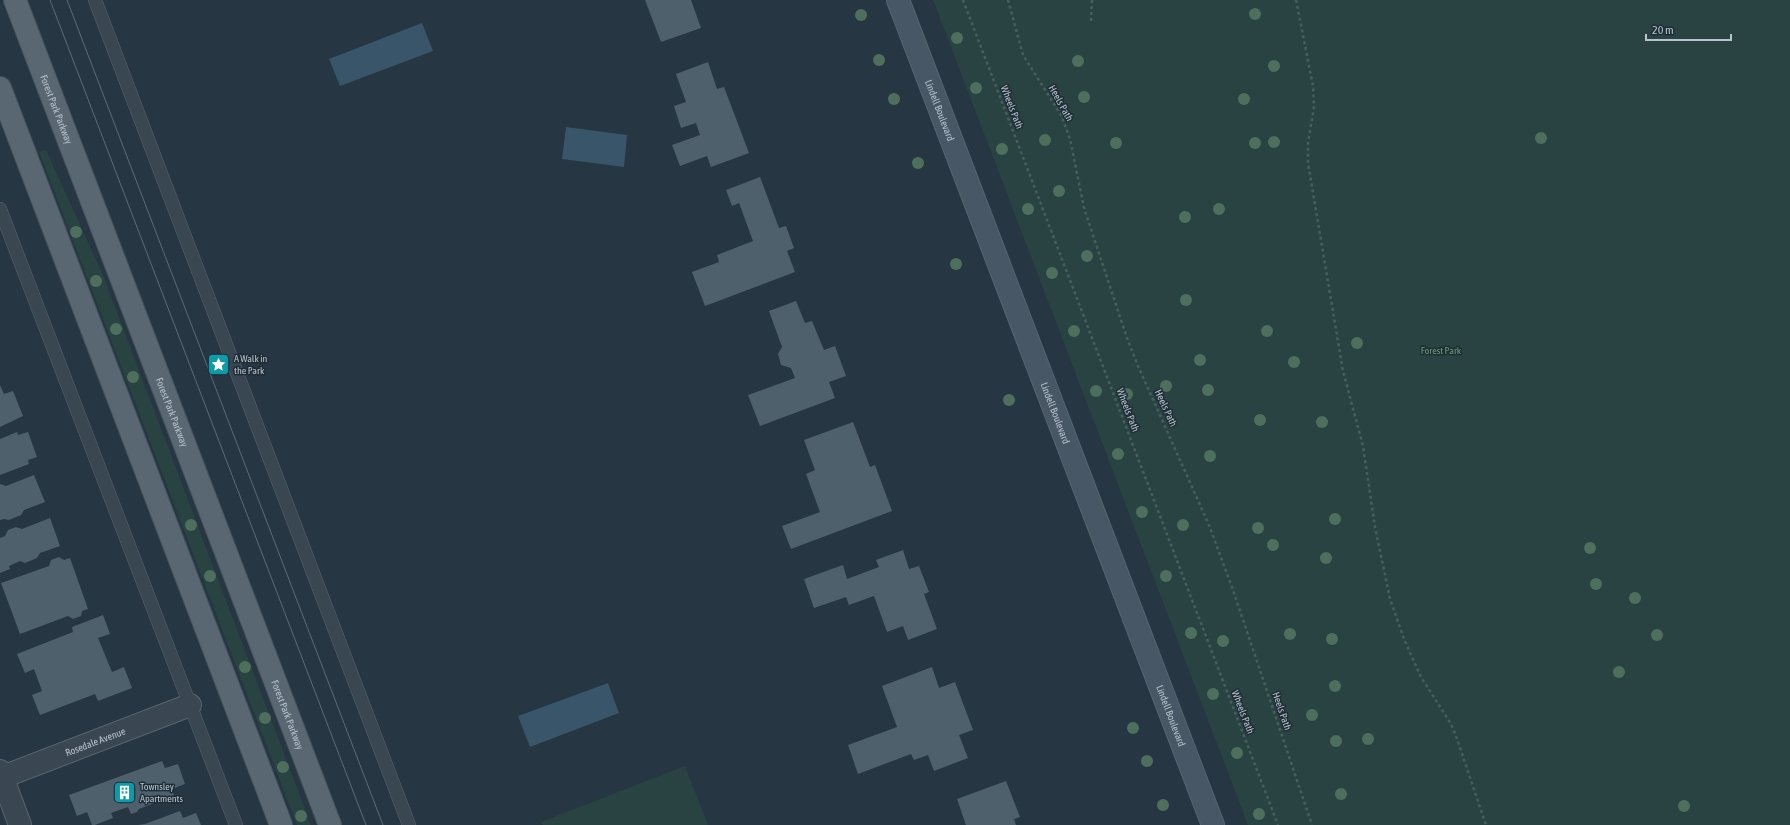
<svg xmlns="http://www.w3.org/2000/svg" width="1790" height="825" font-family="'Asap Condensed',sans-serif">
	<rect width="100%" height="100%" fill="#263642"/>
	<g fill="#284342">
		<polygon points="933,0 1790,0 1790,825 1248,825"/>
		<polygon points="46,150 103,275 311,825 297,825 39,152"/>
		<polygon points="685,766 708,825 543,825 541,822"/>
	</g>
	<g fill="#395569">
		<polygon points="422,23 433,51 340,86 329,59"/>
		<polygon points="566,127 627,135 624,167 562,159"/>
		<polygon points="608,683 619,713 530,747 518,716"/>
	</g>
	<g fill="#4f606d">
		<polygon points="645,0 691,0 701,28 661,42"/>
		<polygon points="708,62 717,89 724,87 749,153 711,167 707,156 680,166 672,145 700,135 696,123 681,128 674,106 686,102 676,74"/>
		<polygon points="760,177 779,228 786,226 794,248 787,251 795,272 705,306 692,272 719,262 717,255 753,241 739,203 732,206 726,190"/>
		<polygon points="796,301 805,323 812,321 824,350 835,346 846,376 829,382 835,398 760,426 748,395 795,378 791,368 781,365 778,354 782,347 769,311"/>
		<polygon points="0,385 4,394 13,391 23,416 0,427"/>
		<polygon points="853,422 870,467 875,465 892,511 791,549 782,526 820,512 806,474 815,470 804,440"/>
		<polygon points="17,432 18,435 28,432 37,457 28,460 29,464 0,475 0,439"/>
		<polygon points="34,475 45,502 24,510 21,515 9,520 4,519 0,520 0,484 6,486"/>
		<polygon points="50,518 60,546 40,553 37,558 25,563 20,561 9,566 10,569 0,573 0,538 5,536 8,530 16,527 22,529"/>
		<polygon points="903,550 909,569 919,566 929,592 924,594 937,629 908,640 903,626 887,632 874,596 849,605 846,597 814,608 804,579 843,565 847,579 879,567 876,560"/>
		<polygon points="59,557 64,560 70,558 88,609 82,611 81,616 73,619 68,616 20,634 1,583 49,566 51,560"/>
		<polygon points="103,615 110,634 98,638 112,672 124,667 132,688 98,701 95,694 40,715 32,695 42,691 34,669 25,673 17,654 73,632 72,627"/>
		<polygon points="932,667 939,688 955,682 973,730 959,735 968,758 934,771 928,755 914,760 911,754 858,774 848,745 897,727 882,686"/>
		<polygon points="162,761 165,768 178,764 185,784 172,789 174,795 139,809 137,812 131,814 128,807 111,813 113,818 95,825 92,825 87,812 77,816 69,795"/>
		<polygon points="1006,781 1020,817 1014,819 1016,825 966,825 957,799"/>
		<polygon points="180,811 183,818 196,813 201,825 138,825 145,824"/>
	</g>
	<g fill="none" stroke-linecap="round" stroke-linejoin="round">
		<defs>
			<g id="service">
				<polyline points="95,0 409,825"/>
				<polyline points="0,209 236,825"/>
			</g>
			<g id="minor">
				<polyline points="0,771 20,825"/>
				<path id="s1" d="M0,778L190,705"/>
			</g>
			<g id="secondary">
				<path id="s2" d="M898,0L1213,825"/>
			</g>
			<g id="primary">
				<path id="s3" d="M15,0L330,825"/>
				<polyline points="0,88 281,825"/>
			</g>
		</defs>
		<use href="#service" stroke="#58656f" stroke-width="14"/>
		<use href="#minor" stroke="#58656f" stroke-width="24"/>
		<use href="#secondary" stroke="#58656f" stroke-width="24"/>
		<use href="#primary" stroke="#47535e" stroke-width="24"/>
		<g stroke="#465f5e" stroke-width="2.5" stroke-dasharray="3 3" stroke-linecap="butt">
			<polyline points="963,0 1278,825"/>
			<polyline points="1008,0 1023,55 1061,115 1070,139 1084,208 1127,338 1138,366 1209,525 1233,590 1312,825"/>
			<polyline points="1296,0 1313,86 1314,107 1308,143 1308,163 1343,371 1363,446 1375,527 1390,599 1404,639 1421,677 1451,724 1457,739 1486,825"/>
			<polyline points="1091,21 1092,0"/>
		</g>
		<use href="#service" stroke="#3a4752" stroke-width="13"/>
		<use href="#minor" stroke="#3a4752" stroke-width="22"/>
		<use href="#secondary" stroke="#485765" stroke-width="22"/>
		<use href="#primary" stroke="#586772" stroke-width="22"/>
		<g stroke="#5c6c79" stroke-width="1">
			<polyline points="50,0 366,825"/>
			<polyline points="67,0 383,825"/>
		</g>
	</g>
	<g fill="#4e6f5c">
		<circle cx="1255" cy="14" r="6"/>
		<circle cx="861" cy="15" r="6"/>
		<circle cx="957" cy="38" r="6"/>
		<circle cx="879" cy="60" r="6"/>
		<circle cx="1078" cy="61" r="6"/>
		<circle cx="1274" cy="66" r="6"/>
		<circle cx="976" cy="88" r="6"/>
		<circle cx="1084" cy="97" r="6"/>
		<circle cx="894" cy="99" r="6"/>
		<circle cx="1244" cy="99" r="6"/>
		<circle cx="1541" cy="138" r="6"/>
		<circle cx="1045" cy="140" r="6"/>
		<circle cx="1274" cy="142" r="6"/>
		<circle cx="1116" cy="143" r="6"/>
		<circle cx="1255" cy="143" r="6"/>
		<circle cx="1002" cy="149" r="6"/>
		<circle cx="918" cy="163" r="6"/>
		<circle cx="1059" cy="191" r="6"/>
		<circle cx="1028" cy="209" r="6"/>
		<circle cx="1219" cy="209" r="6"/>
		<circle cx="1185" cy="217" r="6"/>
		<circle cx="76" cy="232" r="6"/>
		<circle cx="1087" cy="256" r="6"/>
		<circle cx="956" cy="264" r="6"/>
		<circle cx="1052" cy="273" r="6"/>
		<circle cx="96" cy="281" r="6"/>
		<circle cx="1186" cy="300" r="6"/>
		<circle cx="116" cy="329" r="6"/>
		<circle cx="1074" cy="331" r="6"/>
		<circle cx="1267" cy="331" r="6"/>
		<circle cx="1357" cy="343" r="6"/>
		<circle cx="1200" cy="360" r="6"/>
		<circle cx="1294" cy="362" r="6"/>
		<circle cx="133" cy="377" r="6"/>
		<circle cx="1166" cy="386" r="6"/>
		<circle cx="1208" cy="390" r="6"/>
		<circle cx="1096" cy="391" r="6"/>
		<circle cx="1127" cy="394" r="6"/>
		<circle cx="1009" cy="400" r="6"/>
		<circle cx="1260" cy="420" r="6"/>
		<circle cx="1322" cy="422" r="6"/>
		<circle cx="1118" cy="454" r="6"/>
		<circle cx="1210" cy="456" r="6"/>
		<circle cx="1142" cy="512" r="6"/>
		<circle cx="1335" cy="519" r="6"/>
		<circle cx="191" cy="525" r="6"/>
		<circle cx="1183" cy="525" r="6"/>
		<circle cx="1258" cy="528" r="6"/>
		<circle cx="1273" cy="545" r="6"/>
		<circle cx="1590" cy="548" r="6"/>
		<circle cx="1326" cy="558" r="6"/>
		<circle cx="210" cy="576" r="6"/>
		<circle cx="1166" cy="576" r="6"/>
		<circle cx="1596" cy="584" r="6"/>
		<circle cx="1635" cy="598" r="6"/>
		<circle cx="1191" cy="633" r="6"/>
		<circle cx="1290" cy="634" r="6"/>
		<circle cx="1657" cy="635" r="6"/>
		<circle cx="1332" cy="639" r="6"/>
		<circle cx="1223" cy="641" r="6"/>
		<circle cx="245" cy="667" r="6"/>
		<circle cx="1619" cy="672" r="6"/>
		<circle cx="1335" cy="686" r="6"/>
		<circle cx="1213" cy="694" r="6"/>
		<circle cx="1312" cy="715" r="6"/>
		<circle cx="265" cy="718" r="6"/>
		<circle cx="1133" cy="728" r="6"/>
		<circle cx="1368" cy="739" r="6"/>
		<circle cx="1336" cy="741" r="6"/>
		<circle cx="1237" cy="753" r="6"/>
		<circle cx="1147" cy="761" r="6"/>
		<circle cx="283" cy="767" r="6"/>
		<circle cx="1341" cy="794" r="6"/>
		<circle cx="1163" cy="805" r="6"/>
		<circle cx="1684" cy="806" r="6"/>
		<circle cx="1259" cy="814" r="6"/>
		<circle cx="301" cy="816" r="6"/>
	</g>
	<defs>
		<symbol id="sight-square" viewBox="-11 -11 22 22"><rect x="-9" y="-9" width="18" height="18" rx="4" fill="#0f9aa8" stroke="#1f2d37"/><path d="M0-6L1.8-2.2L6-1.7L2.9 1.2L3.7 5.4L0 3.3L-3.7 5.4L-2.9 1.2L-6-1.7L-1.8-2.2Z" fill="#fff"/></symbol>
		<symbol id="building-square" viewBox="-11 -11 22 22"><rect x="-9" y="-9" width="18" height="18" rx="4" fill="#0f9aa8" stroke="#1f2d37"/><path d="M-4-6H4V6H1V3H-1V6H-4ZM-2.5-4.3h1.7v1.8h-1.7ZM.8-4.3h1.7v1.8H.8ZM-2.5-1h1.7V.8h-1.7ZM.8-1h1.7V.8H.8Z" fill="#fff"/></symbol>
	</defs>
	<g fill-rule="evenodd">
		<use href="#sight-square" x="206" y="352" width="25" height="25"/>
		<use href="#building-square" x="112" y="780" width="25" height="25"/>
	</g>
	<g text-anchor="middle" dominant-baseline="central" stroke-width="3" stroke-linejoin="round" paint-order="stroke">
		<g font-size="10" fill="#b7c2cc" stroke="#1f2d37">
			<text transform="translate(1061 103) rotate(61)">Heels Path</text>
			<text transform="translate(1012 107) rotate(69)">Wheels Path</text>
			<text stroke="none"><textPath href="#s3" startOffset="117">Forest Park Parkway</textPath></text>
			<text stroke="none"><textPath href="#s2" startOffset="118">Lindell Boulevard</textPath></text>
			<text transform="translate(1166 408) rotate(65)">Heels Path</text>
			<text transform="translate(1128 410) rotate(69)">Wheels Path</text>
			<text stroke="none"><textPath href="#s3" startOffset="441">Forest Park Parkway</textPath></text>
			<text stroke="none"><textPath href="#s2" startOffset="442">Lindell Boulevard</textPath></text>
			<text transform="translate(1282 711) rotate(71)">Heels Path</text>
			<text transform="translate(1243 712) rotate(69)">Wheels Path</text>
			<text stroke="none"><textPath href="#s3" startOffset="765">Forest Park Parkway</textPath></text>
			<text stroke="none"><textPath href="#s2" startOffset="766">Lindell Boulevard</textPath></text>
			<text stroke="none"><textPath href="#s1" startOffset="102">Rosedale Avenue</textPath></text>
		</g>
		<g font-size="10" fill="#6e9d72" stroke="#1f2d37">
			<text x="1441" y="350">Forest Park</text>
		</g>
		<g font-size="10" fill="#b7c2cc" stroke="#1f2d37" text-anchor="start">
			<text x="234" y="358">A Walk in<tspan x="234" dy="12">the Park</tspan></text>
			<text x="140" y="786">Townsley<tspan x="140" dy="12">Apartments</tspan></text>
		</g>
	</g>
	<path d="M1646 34v6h85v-6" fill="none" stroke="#b7c2cc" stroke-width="2"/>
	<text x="1652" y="34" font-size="12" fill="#b7c2cc" stroke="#1f2d37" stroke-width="3" paint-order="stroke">20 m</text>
</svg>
